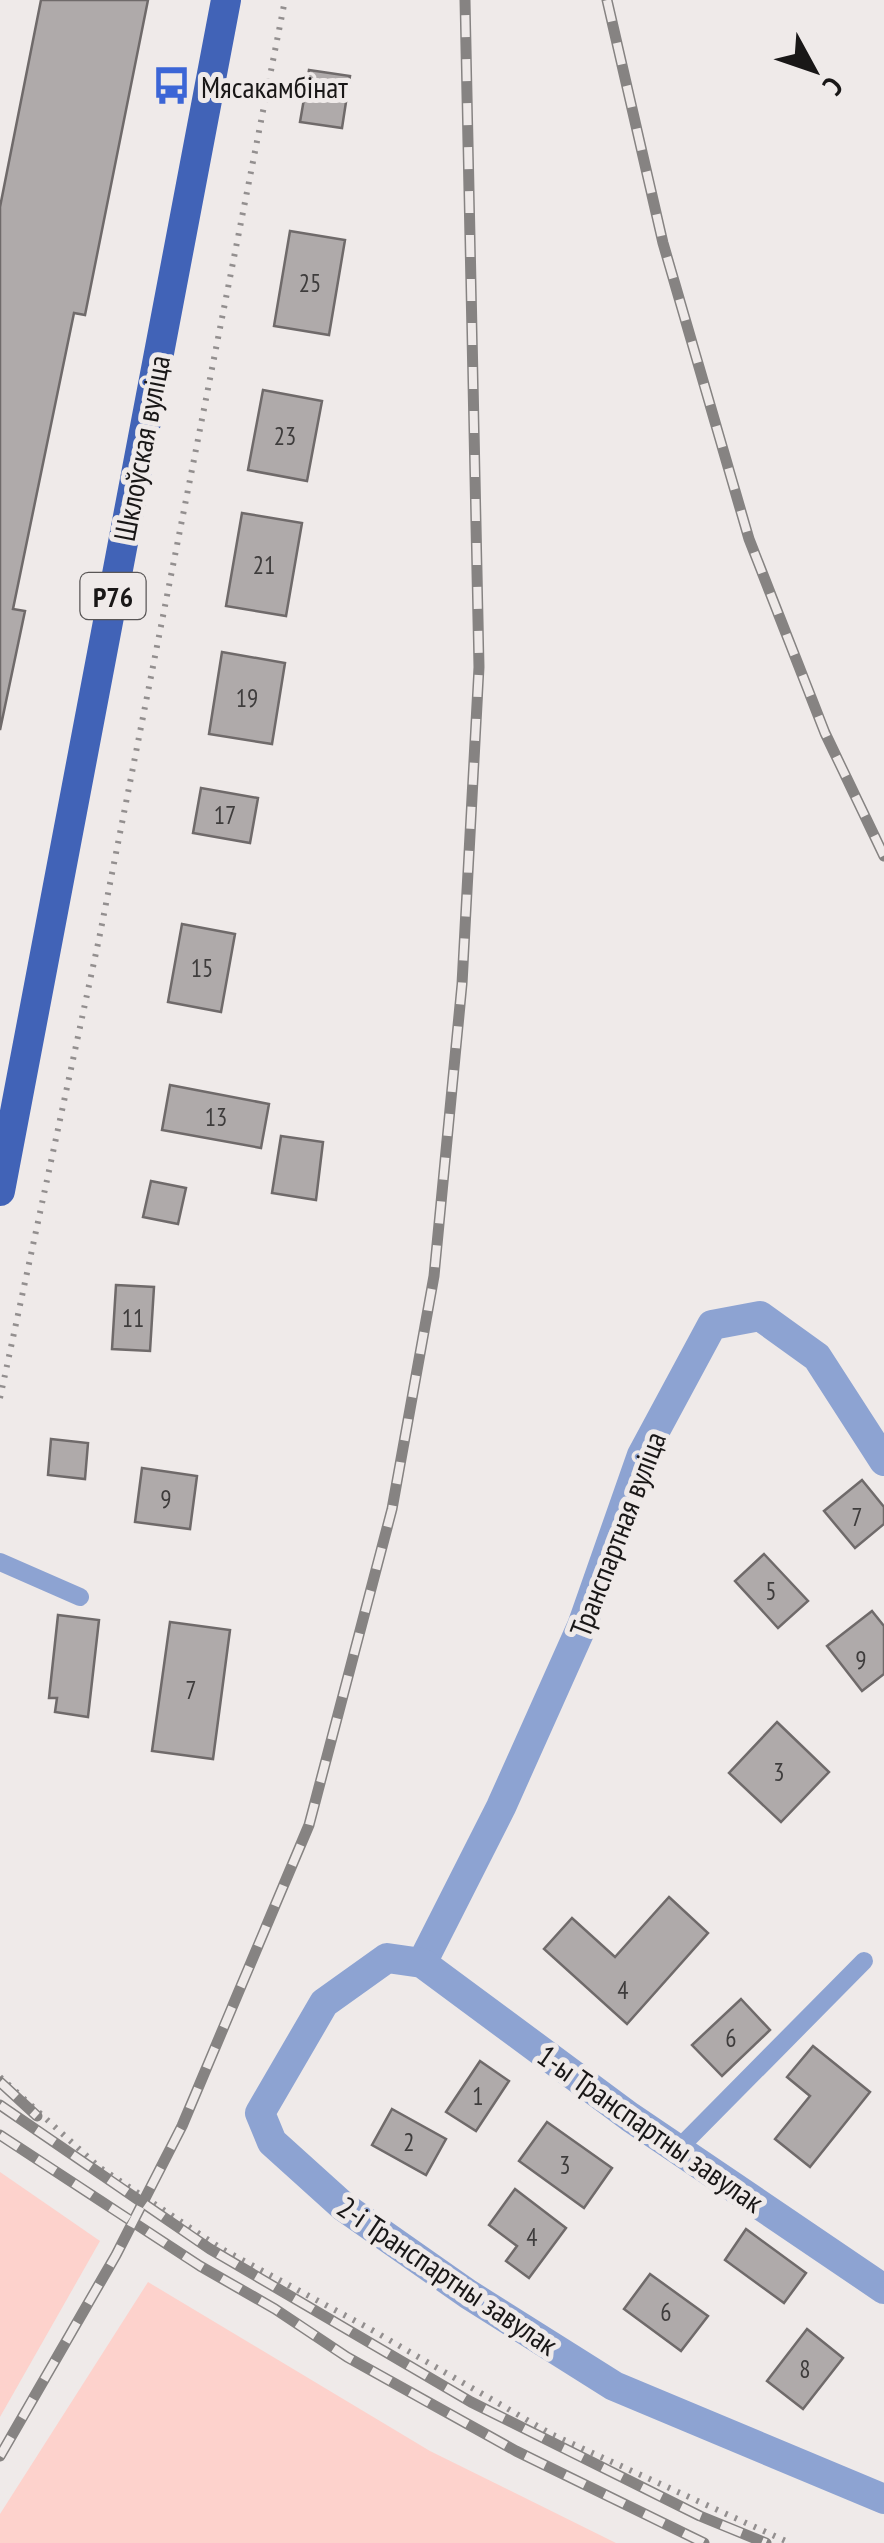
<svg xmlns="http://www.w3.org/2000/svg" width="884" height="2543" font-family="'PT Sans Narrow',sans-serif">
	<rect width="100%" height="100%" fill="#efeae9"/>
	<g fill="#fdd2cc">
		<polygon points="0,2172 100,2241 0,2417"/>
		<polygon points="148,2282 430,2451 616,2543 0,2543 0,2514"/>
	</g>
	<g fill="#afaaaa" stroke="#6f6a6a" stroke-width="2.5">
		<polygon points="41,0 148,0 85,315 74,313 13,609 25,611 0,730 0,207"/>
		<polygon points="309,70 350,76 342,128 300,122"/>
		<polygon points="290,231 345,240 329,335 274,326"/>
		<polygon points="263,390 322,401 307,481 248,470"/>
		<polygon points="242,513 302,523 286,616 226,606"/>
		<polygon points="222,652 285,663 272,744 209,734"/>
		<polygon points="201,788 258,798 250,843 193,833"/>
		<polygon points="182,924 235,934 221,1012 168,1002"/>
		<polygon points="170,1085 269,1104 261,1148 162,1130"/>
		<polygon points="281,1136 323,1142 316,1200 272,1193"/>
		<polygon points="151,1181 186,1188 178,1224 143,1217"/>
		<polygon points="116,1285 154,1287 150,1351 112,1349"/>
		<polygon points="51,1439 88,1443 85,1479 48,1475"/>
		<polygon points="142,1468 197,1476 190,1529 135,1522"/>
		<polygon points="862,1480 884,1507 884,1524 855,1548 824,1511"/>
		<polygon points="764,1554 808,1601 778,1628 735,1581"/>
		<polygon points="872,1611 884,1626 884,1674 862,1691 827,1646"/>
		<polygon points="58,1615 99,1620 88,1717 55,1712 57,1698 49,1698"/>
		<polygon points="170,1622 230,1630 213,1759 152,1751"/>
		<polygon points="777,1722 829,1772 781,1822 729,1773"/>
		<polygon points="669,1897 708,1933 627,2024 544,1949 572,1918 615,1957"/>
		<polygon points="741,1999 770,2030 722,2076 692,2045"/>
		<polygon points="813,2046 870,2092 810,2167 775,2139 810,2096 787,2077"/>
		<polygon points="480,2061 509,2081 476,2131 446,2112"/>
		<polygon points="392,2109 446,2139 426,2175 372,2145"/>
		<polygon points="547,2122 612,2168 584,2208 519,2161"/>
		<polygon points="515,2189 566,2228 529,2278 506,2261 517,2246 489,2225"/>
		<polygon points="746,2229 806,2273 784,2303 725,2260"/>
		<polygon points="650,2274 708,2316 681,2351 624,2309"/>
		<polygon points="807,2329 843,2358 803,2409 767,2381"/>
	</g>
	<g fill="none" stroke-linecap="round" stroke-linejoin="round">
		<g stroke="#938f8f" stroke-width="6" stroke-dasharray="2.5 8" stroke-linecap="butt">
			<polyline points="0,1398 99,939 285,0"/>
			<polyline points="0,2077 99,2167 222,2249 372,2330 553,2435 790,2543"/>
		</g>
		<g stroke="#8da3d2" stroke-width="18">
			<polyline points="0,1562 80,1597"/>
			<polyline points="678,2149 864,1961"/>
		</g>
		<g stroke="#8da3d2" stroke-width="30">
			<polyline points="422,1963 501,1807 582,1626 642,1455 712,1325 760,1316 817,1357 884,1461"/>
			<polyline points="884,2289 630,2117 422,1963 387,1958 324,2003 260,2113 272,2142 344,2207 468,2294 614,2386 884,2499"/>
		</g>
		<polyline stroke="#4163b7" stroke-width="30" points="0,1191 226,0"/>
		<defs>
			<g id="rail">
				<polyline points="607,0 663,243 749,539 825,733 884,856"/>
				<polyline points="0,2082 37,2116"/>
				<polyline points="0,2105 210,2249 471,2402 700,2516 766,2543"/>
				<polyline points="0,2135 200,2266 275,2309 347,2357 516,2451 704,2543"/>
				<polyline points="0,2456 116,2255 182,2126 309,1825 392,1509 434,1276 462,984 479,667 465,0"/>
			</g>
		</defs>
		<use href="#rail" stroke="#868382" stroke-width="11"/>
		<use href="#rail" stroke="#efeae9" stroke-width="8" stroke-dasharray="22" stroke-linecap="butt"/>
	</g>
	<defs>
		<symbol id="bus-bare" viewBox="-9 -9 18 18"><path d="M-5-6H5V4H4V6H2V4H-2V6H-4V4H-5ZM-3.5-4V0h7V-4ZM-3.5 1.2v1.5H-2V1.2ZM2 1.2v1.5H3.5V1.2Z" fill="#3b65d6" stroke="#efeae9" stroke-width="2.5" paint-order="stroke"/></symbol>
	</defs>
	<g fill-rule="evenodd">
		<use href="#bus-bare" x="144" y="58" width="55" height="55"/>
	</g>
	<g text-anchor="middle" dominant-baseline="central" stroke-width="10" stroke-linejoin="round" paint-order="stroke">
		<g font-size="25" fill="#3e3c3c">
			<text x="310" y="283">25</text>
			<text x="285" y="436">23</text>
			<text x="264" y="565">21</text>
			<text x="247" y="698">19</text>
			<text x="225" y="815">17</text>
			<text x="202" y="968">15</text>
			<text x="216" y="1117">13</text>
			<text x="133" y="1318">11</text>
			<text x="166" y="1499">9</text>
			<text x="857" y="1517">7</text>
			<text x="771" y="1591">5</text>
			<text x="861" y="1660">9</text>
			<text x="191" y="1690">7</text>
			<text x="779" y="1772">3</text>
			<text x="623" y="1990">4</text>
			<text x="731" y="2038">6</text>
			<text x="478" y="2096">1</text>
			<text x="409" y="2142">2</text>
			<text x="565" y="2165">3</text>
			<text x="532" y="2237">4</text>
			<text x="666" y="2312">6</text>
			<text x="805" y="2369">8</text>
		</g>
		<rect fill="#efeae9" stroke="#595656" stroke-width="2.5" x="80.5" y="573" width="65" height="46" rx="8"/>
		<g font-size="28" font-weight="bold" fill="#191717">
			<text x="113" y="596">Р76</text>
		</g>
		<g font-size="30" fill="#191717" stroke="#efeae9" text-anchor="start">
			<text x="201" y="86">Мясакамбінат</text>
		</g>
		<g font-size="30" fill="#191717" stroke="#efeae9">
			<text transform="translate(141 448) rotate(-79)">Шклоўская вуліца</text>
			<text transform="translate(617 1534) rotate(-69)">Транспартная вуліца</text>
			<text transform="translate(651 2128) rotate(35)">1-ы Транспартны завулак</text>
			<text transform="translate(448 2275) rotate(34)">2-і Транспартны завулак</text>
		</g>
	</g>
	<g transform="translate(814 70) rotate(130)" stroke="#efeae9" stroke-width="8" paint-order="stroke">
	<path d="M0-8L18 38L0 25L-18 38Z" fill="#191717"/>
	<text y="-15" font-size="28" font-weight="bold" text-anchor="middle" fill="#191717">С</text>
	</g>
</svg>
